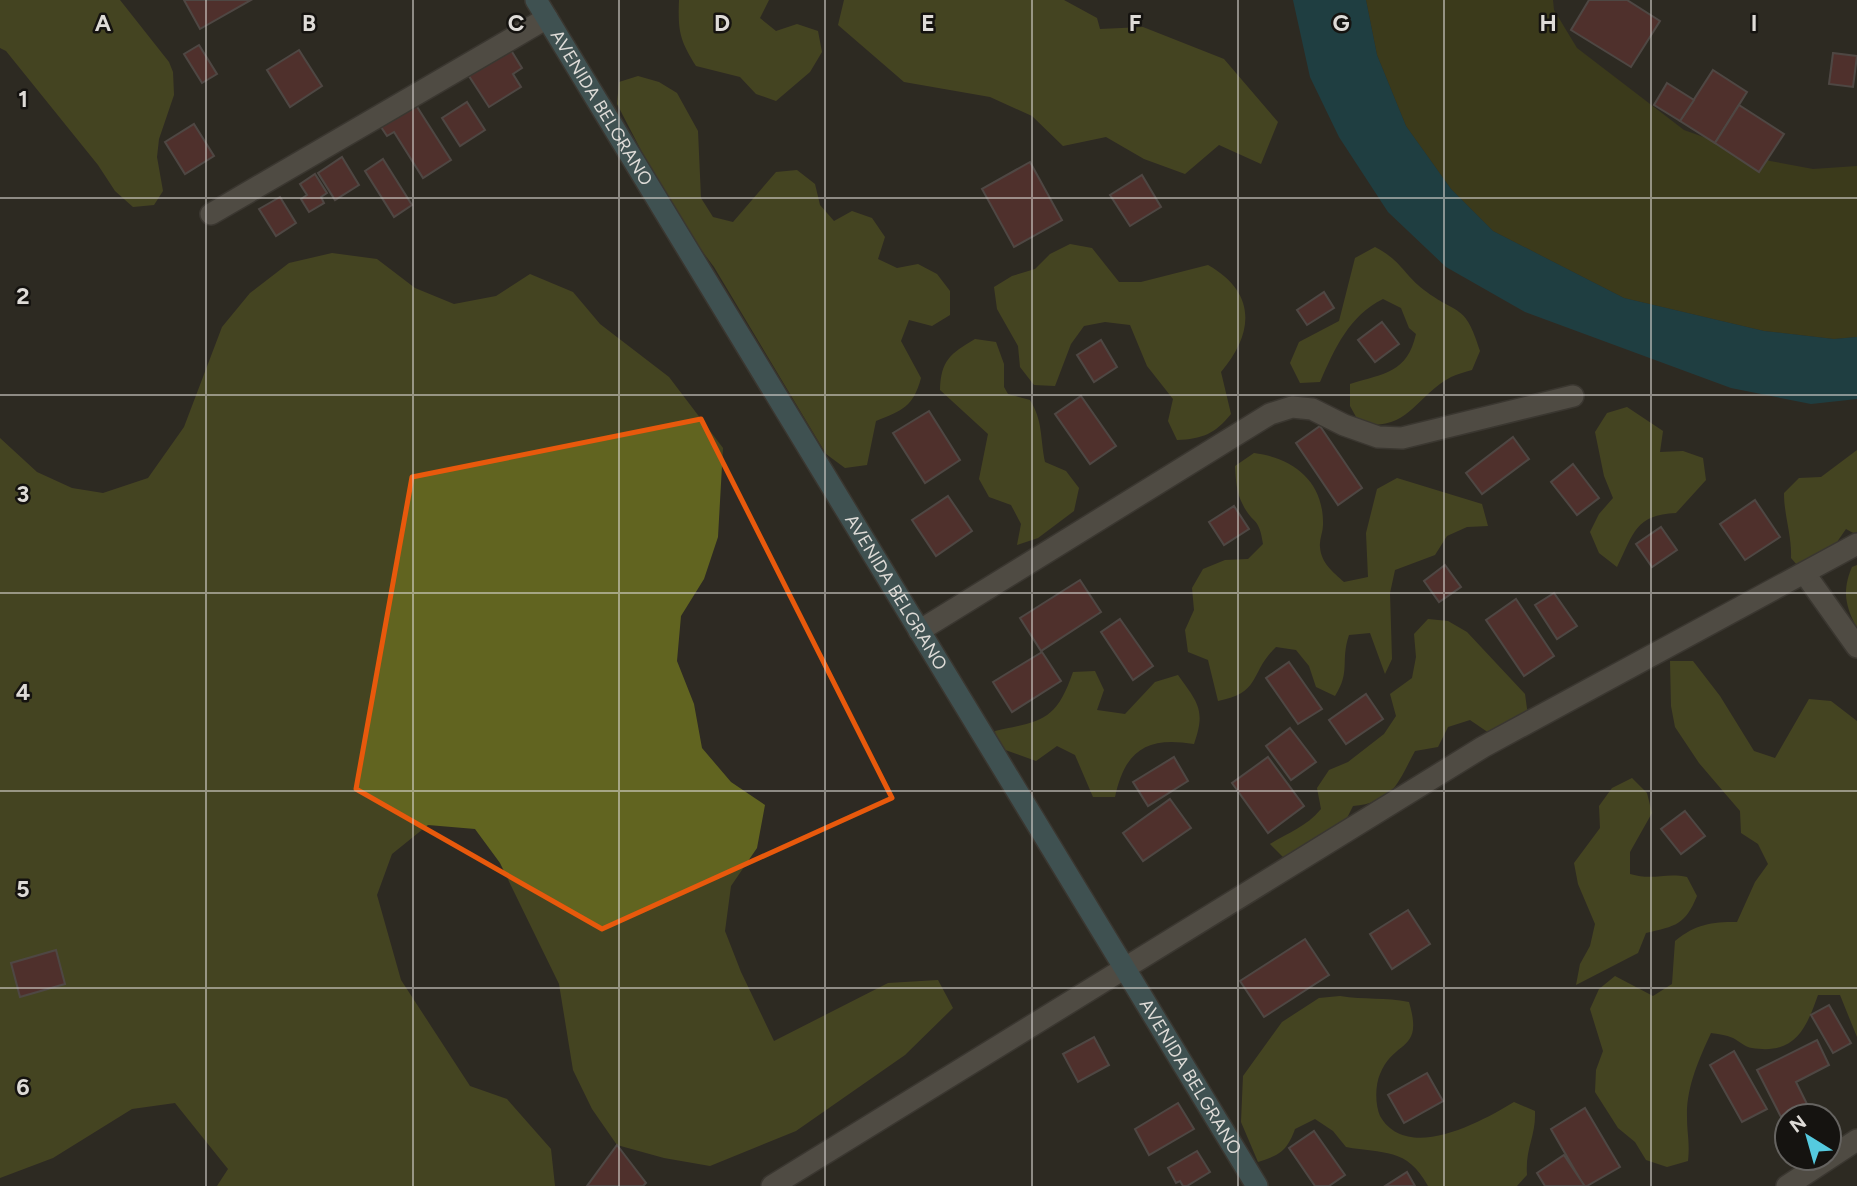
<svg xmlns="http://www.w3.org/2000/svg" width="1857" height="1186" font-family="Figtree,sans-serif">
	<rect width="100%" height="100%" fill="#2e2a23"/>
	<polygon fill="#4c4e12" points="1366,0 1553,0 1554,10 1577,48 1684,130 1770,161 1813,169 1857,166 1857,337 1834,339 1764,331 1624,298 1493,231 1451,189 1406,126 1377,55"/>
	<g fill="#616420">
		<polygon points="0,0 120,0 169,62 173,72 174,95 159,139 157,157 163,191 154,205 133,207 115,191 98,165 6,51 0,48"/>
		<path d="M679,0H769L760,18L776,31L797,24L818,31L822,52L810,72L776,101L756,94L740,77L696,66C679,39 678,30 679,0Z"/>
		<polygon points="844,0 1064,0 1097,18 1100,29 1143,27 1224,59 1278,122 1261,164 1219,145 1185,174 1144,159 1106,137 1063,146 1032,116 990,97 904,82 838,25"/>
		<path d="M638,76L659,82L677,93L698,131L701,198L713,217L733,222L776,172L797,170L815,184L820,205L834,221L852,211L872,218L885,237L878,259L897,268L918,264L937,274L950,291V315L932,326L909,320L901,341L921,378C913,407 903,410 876,421L867,465L845,468L826,454L714,267L687,231L657,181L617,104L619,82Z"/>
		<path d="M1070,244L1092,248L1119,282H1141L1208,265C1257,293 1254,333 1221,372L1231,414C1215,434 1202,439 1177,440L1168,421L1173,399L1147,366L1130,325L1105,322L1084,326L1071,344L1055,386L1034,385L1020,367L1018,346L997,309L994,287L1012,276L1035,269L1050,254Z"/>
		<path d="M1375,247C1402,261 1403,274 1424,290C1458,316 1465,302 1480,351L1472,370C1465,372 1457,374 1451,377C1414,397 1410,431 1360,424L1350,406V384C1385,373 1407,373 1416,334L1409,328L1401,308L1383,299C1349,316 1335,348 1320,382L1300,383L1290,363L1299,342L1339,321L1355,258Z"/>
		<polygon points="332,253 377,259 415,288 454,304 496,296 530,274 573,292 600,324 669,377 723,448 718,537 704,579 681,616 677,661 694,704 702,748 731,782 765,805 757,848 731,886 725,931 741,972 774,1041 888,983 938,980 953,1008 905,1055 796,1131 710,1166 664,1158 617,1145 592,1109 573,1070 559,984 500,863 475,829 428,825 392,854 377,895 401,980 470,1086 507,1099 551,1149 555,1186 217,1186 228,1169 175,1103 132,1109 53,1158 0,1178 0,438 37,472 72,488 103,493 148,478 184,427 222,327 250,293 289,263"/>
		<path d="M975,339L996,342L1004,364V387L1008,394L1030,400C1043,421 1040,437 1045,462L1066,471L1079,488L1074,511L1038,538L1017,545L1021,524L1011,505L989,497L979,479L988,434L940,390C941,360 950,354 975,339Z"/>
		<path d="M1627,407L1663,431L1660,452L1683,451L1703,458L1706,480L1676,513C1635,515 1634,533 1617,567L1599,553L1590,532L1599,514L1613,498L1604,476L1595,432L1607,413Z"/>
		<path d="M1857,450V535L1846,529L1821,565L1805,574L1791,558C1792,535 1784,516 1784,493L1799,478L1821,477Z"/>
		<path d="M1254,453C1293,458 1324,481 1323,525C1323,532 1319,540 1320,547C1321,563 1333,572 1344,582L1368,577L1366,533L1377,489L1397,478L1482,504L1488,526L1467,527L1447,536L1435,555L1395,570L1390,593L1392,659L1385,674L1370,633L1349,635C1340,662 1351,671 1335,696L1316,687L1309,666L1296,650L1276,647C1249,673 1262,693 1218,701L1208,660L1188,652L1185,630L1194,610L1192,588L1203,569L1225,560L1248,559L1263,544C1259,516 1253,525 1243,505C1236,492 1236,480 1235,466Z"/>
		<path d="M1857,565V628C1845,606 1842,590 1852,567Z"/>
		<path d="M1428,619L1448,621L1467,632L1525,694L1528,716L1489,733L1470,720L1448,727L1438,747L1415,751C1397,784 1394,802 1353,806L1343,826L1285,859L1270,844C1289,832 1306,827 1321,809L1317,788L1329,770L1348,762L1384,734L1396,716L1390,694L1412,678L1416,657L1414,634Z"/>
		<path d="M1670,661H1693L1720,696L1754,751L1775,758L1809,699L1831,701L1857,721V1037L1840,995H1818C1806,1029 1795,1055 1752,1048C1745,1047 1739,1041 1733,1038C1726,1035 1718,1034 1711,1033C1699,1059 1686,1088 1687,1117C1687,1134 1690,1142 1688,1161L1667,1167L1646,1160L1635,1142L1618,1128L1595,1092L1596,1070L1603,1051L1590,1009L1599,989L1615,976L1653,996L1672,984L1675,941C1696,924 1711,922 1737,922L1755,882L1768,864L1758,844L1741,833L1740,811L1699,763L1675,727L1671,706Z"/>
		<path d="M1095,671L1104,690L1097,710L1125,714L1155,682L1178,675C1198,703 1206,710 1194,744C1147,736 1125,750 1115,797H1093L1075,755L1057,746L1036,761L997,747L995,731C1041,721 1056,722 1073,672Z"/>
		<path d="M1632,778L1647,793L1652,813L1630,852V874C1654,881 1665,872 1687,877L1697,896C1685,925 1676,926 1646,933L1638,953L1576,985L1580,964L1590,946L1595,924L1578,884L1574,863L1600,828L1599,806L1612,788Z"/>
		<path d="M1340,996C1364,1000 1385,997 1409,1002C1424,1053 1395,1038 1380,1074C1375,1085 1375,1105 1380,1116C1407,1163 1481,1122 1514,1102L1535,1111C1536,1137 1525,1148 1527,1175L1517,1186H1428C1407,1147 1383,1154 1346,1147L1333,1131L1315,1119L1295,1129C1287,1151 1280,1155 1258,1162L1241,1122L1243,1076L1282,1022L1319,998Z"/>
	</g>
	<polygon fill="#0e5867" points="1293,0 1366,0 1377,55 1406,126 1451,189 1493,231 1624,298 1764,331 1834,339 1857,337 1857,399 1811,404 1731,388 1525,312 1446,267 1388,212 1339,137 1310,77"/>
	<g fill="#793939" stroke="#776c6c" stroke-width="2">
		<polygon points="184,0 251,0 200,29"/>
		<polygon points="1589,0 1627,0 1660,21 1631,67 1571,30"/>
		<polygon points="199,45 217,74 202,83 184,54"/>
		<polygon points="509,47 522,68 513,74 521,87 489,107 467,73"/>
		<polygon points="299,50 322,86 290,107 267,70"/>
		<polygon points="1833,53 1857,56 1853,87 1829,84"/>
		<polygon points="1713,70 1747,92 1715,143 1680,121"/>
		<polygon points="1667,83 1694,100 1680,121 1654,105"/>
		<polygon points="414,102 451,160 423,178 394,132 387,136 379,124"/>
		<polygon points="467,102 485,130 460,146 442,118"/>
		<polygon points="1739,105 1784,134 1759,172 1715,143"/>
		<polygon points="194,124 214,156 185,174 165,142"/>
		<polygon points="342,157 359,185 335,200 318,173"/>
		<polygon points="383,159 412,205 394,217 365,171"/>
		<polygon points="1030,162 1062,220 1014,247 982,189"/>
		<polygon points="315,174 327,193 321,197 324,203 309,212 301,199 307,195 300,184"/>
		<polygon points="1142,175 1161,207 1130,226 1110,195"/>
		<polygon points="280,197 296,223 276,236 259,209"/>
		<polygon points="1324,292 1334,308 1307,325 1297,310"/>
		<polygon points="1382,322 1399,344 1375,362 1358,340"/>
		<polygon points="1101,340 1117,367 1094,382 1077,355"/>
		<polygon points="1081,396 1116,446 1090,464 1055,414"/>
		<polygon points="929,411 960,460 925,483 893,433"/>
		<polygon points="1320,426 1362,488 1338,505 1296,443"/>
		<polygon points="1513,437 1529,459 1482,494 1466,473"/>
		<polygon points="1573,464 1599,498 1577,515 1551,482"/>
		<polygon points="948,496 972,531 936,556 912,520"/>
		<polygon points="1755,500 1780,537 1745,560 1720,524"/>
		<polygon points="1234,506 1249,529 1224,545 1209,522"/>
		<polygon points="1661,527 1677,550 1652,567 1636,544"/>
		<polygon points="1445,565 1461,587 1439,602 1424,581"/>
		<polygon points="1080,580 1101,612 1041,651 1020,618"/>
		<polygon points="1554,593 1577,626 1557,639 1535,605"/>
		<polygon points="1516,599 1554,656 1524,676 1486,620"/>
		<polygon points="1120,619 1153,666 1133,680 1101,632"/>
		<polygon points="1042,652 1061,681 1012,712 993,682"/>
		<polygon points="1289,662 1322,709 1298,724 1266,678"/>
		<polygon points="1366,694 1383,719 1346,744 1329,720"/>
		<polygon points="1290,728 1316,762 1291,780 1266,746"/>
		<polygon points="1174,757 1188,781 1148,806 1133,782"/>
		<polygon points="1268,757 1304,806 1268,833 1232,783"/>
		<polygon points="1170,799 1191,828 1143,861 1123,833"/>
		<polygon points="1685,811 1705,836 1681,854 1661,829"/>
		<polygon points="1408,910 1430,944 1392,969 1370,934"/>
		<polygon points="1305,939 1329,975 1264,1017 1240,981"/>
		<polygon points="56,950 65,984 20,997 11,963"/>
		<polygon points="1829,1005 1851,1043 1833,1053 1811,1015"/>
		<polygon points="1094,1037 1109,1065 1078,1082 1063,1054"/>
		<polygon points="1817,1040 1829,1065 1796,1082 1807,1104 1781,1117 1757,1070"/>
		<polygon points="1734,1051 1767,1109 1742,1122 1710,1065"/>
		<polygon points="1427,1073 1443,1101 1404,1123 1388,1095"/>
		<polygon points="1178,1103 1194,1129 1149,1155 1135,1129"/>
		<polygon points="1585,1108 1620,1167 1587,1186 1584,1186 1551,1129"/>
		<polygon points="1314,1131 1345,1175 1329,1186 1315,1186 1289,1148"/>
		<polygon points="617,1145 646,1183 643,1186 587,1186"/>
		<polygon points="1197,1151 1210,1172 1187,1186 1183,1186 1180,1181 1176,1183 1168,1168"/>
		<polygon points="1564,1155 1584,1185 1583,1186 1545,1186 1537,1173"/>
		<polygon points="1407,1172 1415,1186 1385,1186"/>
	</g>
	<g fill="none" stroke-linecap="round" stroke-linejoin="round">
		<defs>
			<g id="street">
				<polyline points="211,214 547,18"/>
				<polyline points="1805,574 1857,647"/>
				<polyline points="919,631 1270,414 1292,407 1312,409 1344,425 1378,437 1402,438 1573,396"/>
				<polyline points="772,1186 1483,747 1857,544"/>
				<polyline points="1787,1186 1857,1140"/>
			</g>
			<g id="secondary">
				<path id="s1" d="M536,0L1257,1186"/>
			</g>
		</defs>
		<use href="#street" stroke="#4a4741" stroke-width="24"/>
		<use href="#secondary" stroke="#4a4741" stroke-width="24"/>
		<use href="#street" stroke="#78736b" stroke-width="21"/>
		<use href="#secondary" stroke="#56808b" stroke-width="21"/>
	</g>
	<path d="M0 0H1857V1186H0ZM701,419L892,798L602,929L356,789L412,477Z" fill="#2e2a23" fill-opacity=".55" fill-rule="evenodd"/>
	<path fill="none" stroke="#e8590c" stroke-width="5" stroke-linejoin="round" d="M701,419L892,798L602,929L356,789L412,477Z"/>
	<path fill="none" stroke="#dedbd7" stroke-width="2" stroke-opacity="0.55" d="M206,0V1186M413,0V1186M619,0V1186M825,0V1186M1032,0V1186M1238,0V1186M1444,0V1186M1651,0V1186M0,198H1857M0,395H1857M0,593H1857M0,791H1857M0,988H1857"/>
	<g text-anchor="middle" dominant-baseline="central" stroke-width="5" stroke-linejoin="round" paint-order="stroke">
		<g font-size="18" fill="#dedbd7" stroke="#151310">
			<text stroke="none"><textPath href="#s1" startOffset="126">AVENIDA BELGRANO</textPath></text>
			<text stroke="none"><textPath href="#s1" startOffset="693">AVENIDA BELGRANO</textPath></text>
			<text stroke="none"><textPath href="#s1" startOffset="1260">AVENIDA BELGRANO</textPath></text>
		</g>
	</g>
	<g font-size="23" text-anchor="middle" font-weight="bold" fill="#dedbd7" stroke="#151310" stroke-width="5" stroke-linejoin="round" paint-order="stroke">
		<text x="103" y="31">A</text>
		<text x="309" y="31">B</text>
		<text x="516" y="31">C</text>
		<text x="722" y="31">D</text>
		<text x="928" y="31">E</text>
		<text x="1135" y="31">F</text>
		<text x="1341" y="31">G</text>
		<text x="1548" y="31">H</text>
		<text x="1754" y="31">I</text>
		<text x="23" y="107">1</text>
		<text x="23" y="304">2</text>
		<text x="23" y="502">3</text>
		<text x="23" y="700">4</text>
		<text x="23" y="897">5</text>
		<text x="23" y="1095">6</text>
	</g>
	<g transform="translate(1808 1137) rotate(323)"><circle r="33" fill="#151310" stroke="#656360" stroke-width="2"/>
	<path d="M0-5L12 26L0 18L-12 26Z" fill="#55cadf"/>
	<text y="-10" font-size="19" font-weight="bold" text-anchor="middle" fill="#dedbd7">N</text>
	</g>
</svg>
